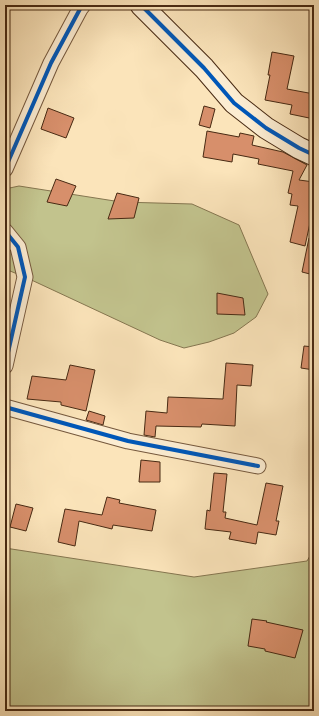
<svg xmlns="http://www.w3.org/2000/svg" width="319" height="716" font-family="'Libre Bodoni',serif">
	<rect width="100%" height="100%" fill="#fbe4ba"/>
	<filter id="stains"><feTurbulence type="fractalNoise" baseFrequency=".005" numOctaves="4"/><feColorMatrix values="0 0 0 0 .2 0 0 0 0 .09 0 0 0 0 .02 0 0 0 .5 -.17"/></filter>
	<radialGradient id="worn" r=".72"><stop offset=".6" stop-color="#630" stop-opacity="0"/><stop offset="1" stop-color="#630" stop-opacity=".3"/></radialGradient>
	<g fill="#c2c38d" stroke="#857650">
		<polygon points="19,186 121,202 192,204 239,225 268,294 256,317 234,333 209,342 184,348 160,340 25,277 5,269 5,189"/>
		<polygon points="5,548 194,577 307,561 314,549 314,711 5,711"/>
	</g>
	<g fill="#d78f6b" stroke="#482a13">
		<polygon points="272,52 294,56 287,89 314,94 314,119 290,114 292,105 265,100 270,75 268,75"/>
		<polygon points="204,106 215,109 210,128 199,125"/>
		<polygon points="48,108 74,118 66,138 41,129"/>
		<polygon points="207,131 239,137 240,133 254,136 252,145 283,152 307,165 299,180 314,182 314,209 313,209 305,246 290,242 298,206 290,205 292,194 288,193 293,171 258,164 259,159 233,154 232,162 203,157"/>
		<polygon points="56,179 76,186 67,206 47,202"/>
		<polygon points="117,193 139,198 134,218 108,219"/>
		<polygon points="309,238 314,238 314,275 302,272"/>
		<polygon points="217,293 243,298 245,315 217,314"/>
		<polygon points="304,346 314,347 314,370 301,368"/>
		<polygon points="226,363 253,365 251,386 237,385 235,426 202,424 201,427 156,426 155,437 144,435 146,411 167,413 168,397 223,399"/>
		<polygon points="70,365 95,370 86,411 61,405 61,402 27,399 32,376 66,380"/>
		<polygon points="89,411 105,416 103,425 86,420"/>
		<polygon points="141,460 160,462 160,482 139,482"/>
		<polygon points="214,473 227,474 223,512 226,512 225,518 257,525 266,483 283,486 276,521 279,521 276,535 258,532 256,544 229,539 231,532 205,529 207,510 210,511"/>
		<polygon points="107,497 120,500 119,503 156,510 152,531 113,525 112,529 79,521 75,546 58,542 65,509 102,515"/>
		<polygon points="16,504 33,508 26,531 10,527"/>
		<polygon points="252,619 267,621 266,622 303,630 295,658 265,651 265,649 248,646"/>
	</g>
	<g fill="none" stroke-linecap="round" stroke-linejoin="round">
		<defs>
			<g id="street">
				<polyline points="5,169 51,63 80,9 83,5"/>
				<polyline points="5,231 18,247 25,277 5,366"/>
				<polyline points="5,407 128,441 258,466"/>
			</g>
			<polyline id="secondary" points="141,5 204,68 234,103 266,128 299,148 314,155"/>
		</defs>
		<use href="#street" stroke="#75583d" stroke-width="17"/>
		<use href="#secondary" stroke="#482a13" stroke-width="23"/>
		<use href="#street" stroke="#fcedd2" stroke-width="15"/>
		<use href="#secondary" stroke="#fcedd2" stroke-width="21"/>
		<defs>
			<g id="cycleway">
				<polyline points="141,5 204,68 234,103 266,128 299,148 314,155"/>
				<polyline points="5,169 51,63 80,9 83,5"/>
				<polyline points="5,231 18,247 25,277 5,366"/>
				<polyline points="5,407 128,441 258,466"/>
			</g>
		</defs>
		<use href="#cycleway" stroke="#fcedd2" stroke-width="6"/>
		<use href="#cycleway" stroke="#0057b8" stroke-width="4"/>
	</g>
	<rect width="319" height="716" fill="none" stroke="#fbe4ba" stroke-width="20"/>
	<rect x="6" y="6" width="307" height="704" fill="none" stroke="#482a13" stroke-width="2"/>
	<rect x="10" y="10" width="299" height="696" fill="none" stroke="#482a13"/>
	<rect width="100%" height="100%" filter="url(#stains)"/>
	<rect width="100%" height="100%" fill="url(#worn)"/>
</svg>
